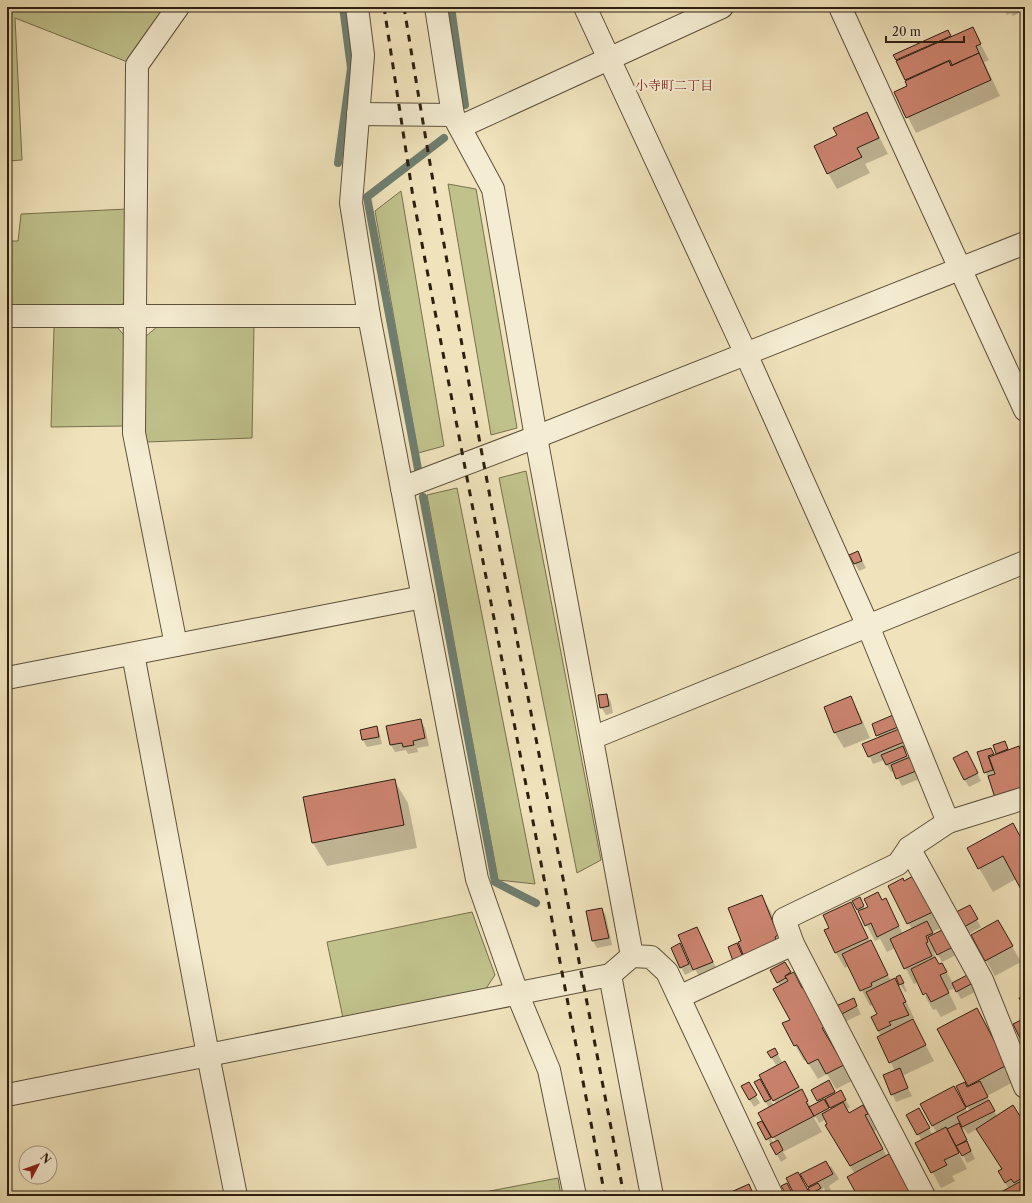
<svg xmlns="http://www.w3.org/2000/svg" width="1032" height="1203" font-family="'Libre Caslon Text','Noto Serif JP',serif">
	<rect width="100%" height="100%" fill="#f0e3bb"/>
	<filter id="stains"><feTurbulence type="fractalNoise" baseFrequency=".005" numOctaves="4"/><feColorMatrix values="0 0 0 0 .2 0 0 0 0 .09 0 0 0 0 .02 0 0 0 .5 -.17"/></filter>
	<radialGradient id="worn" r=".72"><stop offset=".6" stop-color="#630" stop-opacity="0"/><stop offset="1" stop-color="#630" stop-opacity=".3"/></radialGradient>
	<g fill="#c0c28c" stroke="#76704e">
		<polygon points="7,7 168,7 130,63 15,18 22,160 7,161"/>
		<polygon points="448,184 476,189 517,428 491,435"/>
		<polygon points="401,191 444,446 418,453 375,211"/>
		<polygon points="128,209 127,300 119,307 7,306 7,241 18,241 21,214"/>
		<polygon points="254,325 252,438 147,442 145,430 145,337 158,326"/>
		<polygon points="54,327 118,328 127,339 125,426 51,427"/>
		<polygon points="526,471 601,860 577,873 499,478"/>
		<polygon points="457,488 535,884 498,880 427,495"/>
		<polygon points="472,912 495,975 485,990 343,1018 327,942"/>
		<polygon points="558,1178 561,1196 464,1196"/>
	</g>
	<g fill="#0003" fill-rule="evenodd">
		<polygon points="1003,7 1025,7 1025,10 1013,16 1011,13 1007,15"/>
		<polygon points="972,28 989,60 984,62 1000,96 916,133 895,92 908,86 894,55 948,31 952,37"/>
		<polygon points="867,113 888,154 865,164 870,173 837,189 828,173 838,136"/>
		<polygon points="858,552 866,568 859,571 855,564"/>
		<polygon points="607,695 611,702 613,713 606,715 601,707"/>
		<polygon points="850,697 859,713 870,738 844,748 835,733 825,708"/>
		<polygon points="420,720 425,728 429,746 417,748 418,752 408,754 406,750 395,752 391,745 388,727"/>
		<polygon points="897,724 908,750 905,751 919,779 902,786 894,771 891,772 884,760 873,764 864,744 879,738 877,735"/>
		<polygon points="376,727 380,735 382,744 367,747 363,740"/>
		<polygon points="1004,742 1009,751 1019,747 1025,758 1025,809 1006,816 997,801 978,753 991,749 995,756 998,755"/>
		<polygon points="971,760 981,781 969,787 965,780"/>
		<polygon points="394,780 408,803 417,848 327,866 313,843"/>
		<polygon points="1025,837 1025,895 1016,879 993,892 968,849"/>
		<polygon points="913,878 943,927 932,932 934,935 945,930 958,954 942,962 936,951 934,952 936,958 935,958 939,965 942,964 953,983 969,976 977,991 961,999 955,988 948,991 957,1009 941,1017 936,1009 933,1010 925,996 931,992 930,990 918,982 914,984 895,948 887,952 880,939 875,941 858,909 860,899 865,909 885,899 903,934 912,930 890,886"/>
		<polygon points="762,896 771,912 786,951 747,965 737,944 743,952 742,942"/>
		<polygon points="850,903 891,981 894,979 903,995 914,1018 912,1019 934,1061 902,1076 912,1096 896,1102 884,1075 895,1071 878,1037 881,1036 878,1031 879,1015 874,1005 870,1006 849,966 845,968 836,953 831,928"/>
		<polygon points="969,906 981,927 969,934 957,912"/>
		<polygon points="602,909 606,916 612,945 597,948 593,941 587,912"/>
		<polygon points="697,928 721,978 703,985 679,936"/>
		<polygon points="1007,937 1021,962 995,976 986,960"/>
		<polygon points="680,944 693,971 685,975 681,967"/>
		<polygon points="785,963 829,1034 827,1035 832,1043 830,1043 852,1081 836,1089 827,1074 818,1079 806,1060 804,1061 795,1045 791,1020 780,986 771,970"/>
		<polygon points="900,977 907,991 905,992 900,984"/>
		<polygon points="853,999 861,1014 845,1022 841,1014"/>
		<polygon points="976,1010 1015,1081 987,1096 997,1117 1025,1126 1025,1196 1005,1196 1009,1189 999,1172 1002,1170 977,1129 968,1134 964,1129 962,1130 975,1159 967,1163 956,1142 954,1143 967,1169 952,1176 955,1181 941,1188 917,1144 922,1141 908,1115 926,1125 933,1135 937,1133 932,1125 962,1102 967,1112 970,1111 957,1086 969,1087 939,1029"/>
		<polygon points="775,1049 782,1062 776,1065 768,1052"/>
		<path d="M760,1076L794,1078L811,1107L819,1103L812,1090L828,1082L835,1094L845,1099L850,1107L846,1110L848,1114L863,1106L876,1130L874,1131L887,1157L911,1196H856L858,1195L855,1174L839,1149L827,1126L829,1125L826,1119L819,1123L816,1117L814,1118L822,1132L783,1152L787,1158L781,1162L759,1124L762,1122L774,1144L776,1142L760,1113L769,1108L755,1083L764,1087L774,1106L776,1104ZM829,1104L832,1109L829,1111L827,1106Z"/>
		<polygon points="749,1084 760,1103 754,1107 749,1099"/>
		<polygon points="831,1166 839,1179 829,1186 831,1190 826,1193 824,1188 821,1190 825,1196 814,1196 802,1175"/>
		<polygon points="787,1184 793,1196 788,1196 783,1186"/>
	</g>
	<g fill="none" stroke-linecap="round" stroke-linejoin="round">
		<g stroke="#6e7e70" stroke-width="8">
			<polyline points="451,7 465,105"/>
			<polyline points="338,163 351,68 343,7"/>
			<polyline points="418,469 367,197 444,138"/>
			<polyline points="423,497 495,882 536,903"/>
		</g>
	</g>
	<g fill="#cc846f" stroke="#2c1f10">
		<polygon points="973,27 981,44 976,46 979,53 952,65 950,60 905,80 896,61"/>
		<polygon points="948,30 951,36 896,60 893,55"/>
		<polygon points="979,53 991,80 906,118 894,92 907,86 905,81 949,61 951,66"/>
		<polygon points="867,112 879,138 857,148 862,157 827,174 814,146 837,135 833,128"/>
		<polygon points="858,551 862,561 854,564 849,555"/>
		<polygon points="607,694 609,706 600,708 598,695"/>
		<polygon points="851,696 862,723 834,733 824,707"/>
		<polygon points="893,715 898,727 876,736 872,724"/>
		<polygon points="421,719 425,738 413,741 414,745 403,747 402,743 390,745 386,726"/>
		<polygon points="377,726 379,737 362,740 360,730"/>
		<polygon points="899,729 904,742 868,757 862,744"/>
		<polygon points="1005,741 1008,749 996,754 993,745"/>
		<polygon points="903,746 907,756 886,765 881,755"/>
		<polygon points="1019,746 1025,763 1025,791 996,801 988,776 995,774 989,757"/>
		<polygon points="991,748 994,754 988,756 993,770 984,773 977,752"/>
		<polygon points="967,751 978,773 964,780 953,758"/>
		<polygon points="910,757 916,771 896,779 891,765"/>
		<polygon points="395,779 404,825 312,843 303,797"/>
		<polygon points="1013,823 1021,838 1025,836 1025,897 1003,856 978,869 967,848"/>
		<polygon points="913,876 935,911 907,924 888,886 903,878 904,881"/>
		<polygon points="878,892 882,900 886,898 899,926 877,937 871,923 865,926 858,911 868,907 864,899"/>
		<polygon points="762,895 778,935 775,937 777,944 744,957 738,942 741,941 728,908"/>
		<polygon points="860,897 864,906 857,910 852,901"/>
		<polygon points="851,902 868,938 835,953 824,930 829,928 823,915"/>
		<polygon points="970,905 978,919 964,927 956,912"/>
		<polygon points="602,908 609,938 592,941 586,911"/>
		<polygon points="998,920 1013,946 985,961 971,935"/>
		<polygon points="927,921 933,933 926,936 928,942 926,943 932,956 904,969 890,939"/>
		<polygon points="697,927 713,962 693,970 678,935"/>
		<polygon points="946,928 955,946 937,955 928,937"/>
		<polygon points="871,940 888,975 871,983 872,986 860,991 842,954"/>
		<polygon points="680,943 689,964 680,968 671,948"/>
		<polygon points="737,943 743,957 733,961 728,947"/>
		<polygon points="935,957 939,964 942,963 947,972 940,975 949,993 931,1002 926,993 923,995 911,969"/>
		<polygon points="785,962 791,972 785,976 786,978 777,983 770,970"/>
		<polygon points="794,972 802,988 805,987 821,1018 819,1019 824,1027 822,1028 844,1065 826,1074 818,1059 808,1064 797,1045 794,1046 782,1023 790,1020 773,989 788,981 785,976"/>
		<polygon points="969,974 973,983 956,992 952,983"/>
		<polygon points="900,975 904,983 899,985 896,977"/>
		<polygon points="895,978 906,1002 903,1003 909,1015 889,1022 891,1025 878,1031 871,1017 877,1014 866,992"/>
		<polygon points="1025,988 1025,1008 1019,998 1024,995"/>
		<polygon points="854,998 857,1006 840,1015 836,1006"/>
		<polygon points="977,1008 1007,1065 968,1086 937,1029"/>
		<polygon points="1025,1018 1025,1048 1013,1024"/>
		<polygon points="913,1019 926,1045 889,1063 877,1037"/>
		<polygon points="775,1048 778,1054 771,1058 767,1052"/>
		<polygon points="785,1061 799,1087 773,1101 759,1075"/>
		<polygon points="900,1068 908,1088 891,1095 883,1075"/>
		<polygon points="760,1079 771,1099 765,1102 754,1082"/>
		<polygon points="829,1080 835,1092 817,1101 811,1090"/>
		<polygon points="980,1081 988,1097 966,1107 956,1086 965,1082 967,1087"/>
		<polygon points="749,1082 757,1095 749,1100 741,1086"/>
		<polygon points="954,1086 966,1108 932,1126 920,1104"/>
		<polygon points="802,1089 808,1101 806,1102 814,1116 772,1138 758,1113"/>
		<polygon points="841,1090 846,1100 830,1108 825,1099"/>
		<polygon points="824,1099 829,1108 814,1116 809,1107"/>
		<polygon points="989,1100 995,1111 962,1127 957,1117"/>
		<polygon points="843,1102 849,1113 863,1105 868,1114 865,1115 883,1149 850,1166 825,1125 827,1124 822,1114"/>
		<polygon points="1013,1105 1025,1124 1025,1176 1014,1183 1011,1179 1005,1183 998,1171 1002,1169 976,1129"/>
		<polygon points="919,1108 930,1128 917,1135 906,1115"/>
		<polygon points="762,1121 771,1137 766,1140 757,1123"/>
		<polygon points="959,1123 967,1140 956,1146 947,1129"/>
		<polygon points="946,1127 959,1153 944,1160 947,1165 931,1173 915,1143"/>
		<polygon points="778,1140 783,1150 776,1155 770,1144"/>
		<polygon points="967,1141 971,1151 962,1156 956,1146"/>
		<polygon points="889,1154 912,1196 854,1196 857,1195 847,1177"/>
		<polygon points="826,1161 833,1174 808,1187 800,1174"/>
		<polygon points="798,1172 810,1194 807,1196 795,1196 786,1178"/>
		<polygon points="1025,1179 1025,1196 1003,1196 1001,1192"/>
		<polygon points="787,1183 791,1191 786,1194 781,1186"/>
		<polygon points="818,1183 821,1188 811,1194 808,1188"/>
		<polygon points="749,1184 754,1196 722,1196"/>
	</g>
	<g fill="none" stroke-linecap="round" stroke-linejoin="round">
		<defs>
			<g id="minor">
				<polyline points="357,7 363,55 351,203 369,316 477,879 517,993 549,1070 575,1196"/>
				<polyline points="436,7 453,115 493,189 536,437 632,956"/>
				<polyline points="585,7 746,354 868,626 948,822"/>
				<polyline points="840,7 1025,410"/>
				<polyline points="358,114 453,115"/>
				<polyline points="460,127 722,7"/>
				<polyline points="7,316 369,316"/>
				<polyline points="402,488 536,437 1025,243"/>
				<polyline points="176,645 134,433 137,65 178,7"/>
				<polyline points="133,654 208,1055 236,1196"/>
				<polyline points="7,678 423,597"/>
				<polyline points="592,738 1025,562"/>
				<polyline points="909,848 982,980 1025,1087"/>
				<polyline points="610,975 652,1196"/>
				<polyline points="679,997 793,944"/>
				<polyline points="7,1095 610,975 632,956 651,957 667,972 772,1196"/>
				<polyline points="924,1196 793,944 784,919 898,864 909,848 948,822 1025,798"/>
			</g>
		</defs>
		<use href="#minor" stroke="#5d503b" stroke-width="24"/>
		<use href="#minor" stroke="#f5edd3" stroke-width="22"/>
		<g stroke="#2c1f10" stroke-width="3" stroke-dasharray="7 7" stroke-linecap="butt">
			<polyline points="384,7 413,197 605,1196"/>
			<path d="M404,7C468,405 549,800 624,1196"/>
		</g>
	</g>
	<g text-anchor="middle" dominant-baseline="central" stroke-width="4" stroke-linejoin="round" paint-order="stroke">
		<g font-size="13" fill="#7a1f14" stroke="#f5edd3">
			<text x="674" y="85">小寺町二丁目</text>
		</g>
	</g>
	<rect width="1032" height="1203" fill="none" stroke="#f0e3bb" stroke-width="24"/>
	<rect x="8" y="8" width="1016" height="1187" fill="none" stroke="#2c1f10" stroke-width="2"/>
	<rect x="12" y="12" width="1008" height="1179" fill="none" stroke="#2c1f10"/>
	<g transform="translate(38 1165) rotate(49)"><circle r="19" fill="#f5edd3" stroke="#a59b85"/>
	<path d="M0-3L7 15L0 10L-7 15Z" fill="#8f2418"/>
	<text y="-6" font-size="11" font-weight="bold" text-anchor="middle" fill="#2c1f10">N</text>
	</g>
	<path d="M886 36v6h78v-6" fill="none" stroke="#2c1f10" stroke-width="2"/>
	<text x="892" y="36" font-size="12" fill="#2c1f10" stroke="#f5edd3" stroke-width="3" paint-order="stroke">20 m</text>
	<rect width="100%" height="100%" filter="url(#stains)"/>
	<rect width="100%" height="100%" fill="url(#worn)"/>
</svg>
